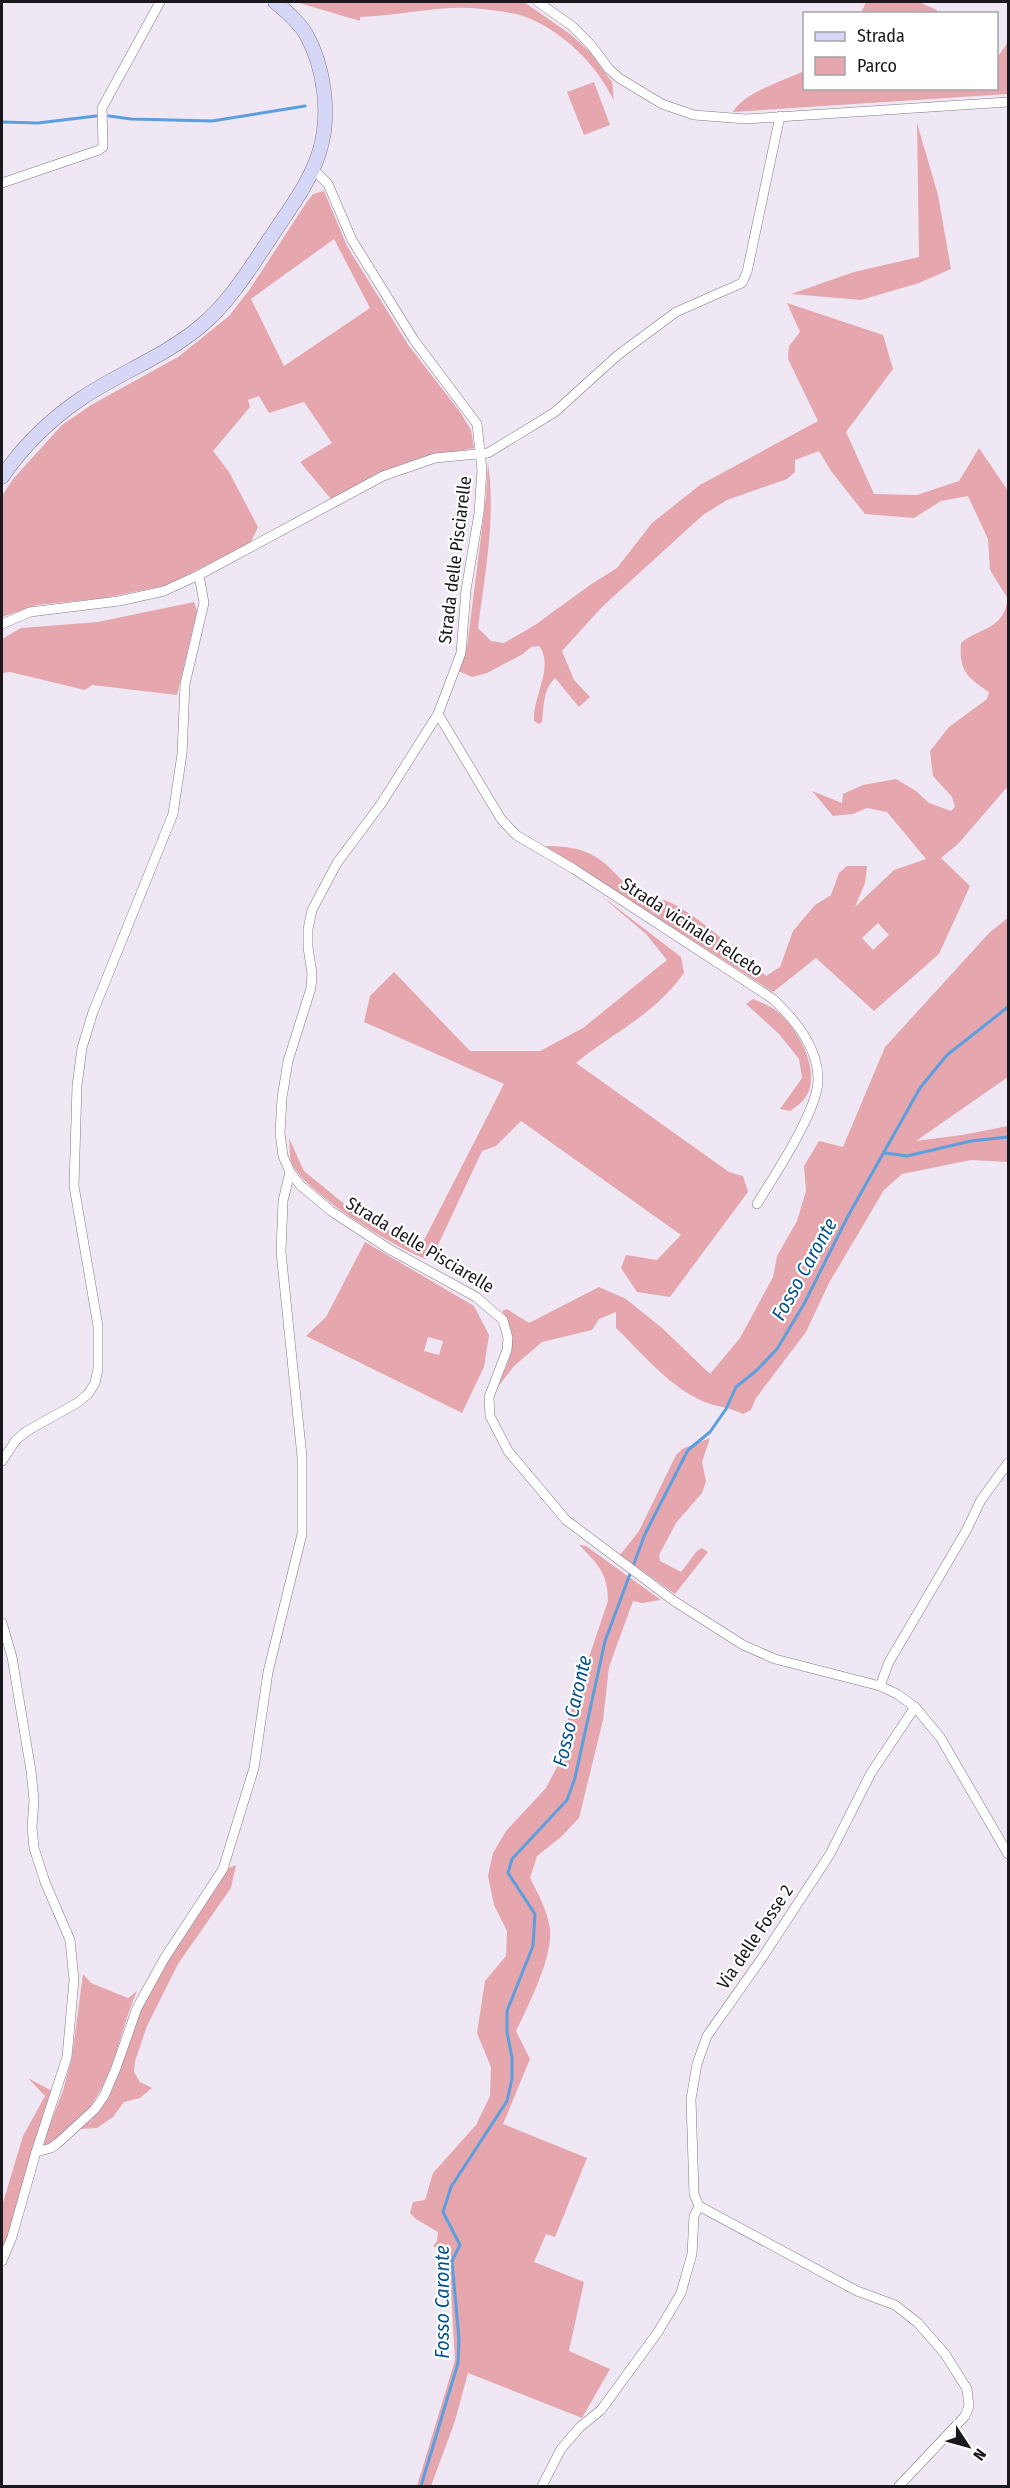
<svg xmlns="http://www.w3.org/2000/svg" width="1010" height="2488" font-family="'Fira Sans Condensed',sans-serif">
	<rect width="100%" height="100%" fill="#efe8f4"/>
	<g fill="#e5a6ad" fill-rule="evenodd">
		<path d="M296,2L372,3L386,2H524L570,34L590,52L612,82L614,101C597,65 564,32 526,17C512,12 485,9 471,8C437,6 395,16 360,17V21Z"/>
		<polygon points="866,2 919,2 937,10 936,13 861,13"/>
		<path d="M1008,42V94L733,112C742,94 784,80 802,72L804,65V88H996L997,58Z"/>
		<polygon points="594,82 610,125 584,135 567,92"/>
		<polygon points="917,123 938,195 951,269 919,283 861,300 791,294 854,272 919,257"/>
		<path d="M324,191L347,246L409,346L460,412L471,430L474,448L417,459L378,473L331,499L300,462L332,443L304,402L269,413L259,396L248,400L250,407L213,451L229,472L258,527L251,542L168,585L104,598L37,605L2,617V496L13,479L62,425L91,405L178,357L229,316L250,289L306,203L313,194ZM334,239L370,308L284,366L251,299Z"/>
		<path d="M787,303L883,335L893,369L846,432L874,494L917,495L959,481L979,448L1008,491V786L958,844L941,858L970,886L939,954L874,1011L816,958L773,992L545,846C570,846 590,849 609,867C619,877 628,887 640,895C648,900 658,898 667,901C699,915 738,954 766,976L780,967L793,931L815,905L831,895L839,873L847,866H867L865,883L855,907L894,870L926,859L887,812L867,808L853,814L833,816L812,791L842,803L843,794L863,785L896,779L916,791L929,803L951,811L955,807L952,797L933,776L930,751L949,727L987,699L989,692C967,677 959,671 961,643C982,626 1002,631 1008,599L990,570L988,539L968,496L941,501L914,518L865,514L831,471L819,451L795,460V472L787,479L727,500L703,515L603,606L562,651L574,680L590,697L579,707L555,678C543,690 544,705 542,722L539,724L534,721C532,697 555,667 539,646L531,647L523,654L487,673L472,677L458,671L467,647L486,497L488,463C496,518 485,573 478,628L491,641L504,643L535,625L590,585L617,568L652,523L700,485L818,421L788,359L789,346L800,332ZM878,923L889,935L873,950L862,938Z"/>
		<polygon points="194,602 197,611 177,695 92,685 85,690 10,672 2,673 2,639 21,628 98,622"/>
		<path d="M599,894L681,957L684,973C653,1016 615,1031 576,1063L729,1172L743,1176L748,1192L670,1297L637,1292L621,1268L626,1255L657,1260L681,1235L521,1121L496,1146L482,1151L438,1245L426,1259C397,1249 300,1190 291,1161C289,1154 290,1145 289,1138L304,1171L358,1215L421,1246L504,1084L364,1022L370,996L394,972L470,1051H540L583,1028L667,960L646,934Z"/>
		<path d="M1008,918V1077L916,1141L962,1135L1008,1126V1162L971,1160L902,1174L884,1190L829,1283L806,1332L756,1398L751,1410L743,1414C728,1406 712,1407 698,1399C666,1383 641,1352 616,1328V1312L599,1319L592,1330L542,1342L514,1366L497,1388C510,1358 521,1341 502,1311L507,1309L529,1323L599,1287L626,1299L662,1328L710,1374L740,1338L773,1277L777,1256L797,1221L806,1191L804,1166L819,1141L843,1147L885,1047L990,932Z"/>
		<path d="M753,999C760,1002 768,1005 774,1009C795,1025 816,1060 810,1087C808,1098 799,1105 790,1111L780,1109L802,1078L799,1059L779,1034L746,1004Z"/>
		<path d="M365,1242L474,1306L489,1335L484,1367L462,1413L306,1336L326,1317ZM428,1337L443,1341L439,1355L424,1351Z"/>
		<polygon points="710,1438 702,1462 706,1481 702,1493 676,1523 659,1555 660,1561 681,1572 697,1551 702,1548 708,1552 675,1594 620,1555 639,1531 676,1455 682,1449"/>
		<path d="M579,1545L586,1546L661,1600L642,1603L633,1601L609,1667L603,1720L579,1818L561,1837L537,1856L530,1878C538,1894 548,1911 550,1930C553,1956 528,2007 516,2031L530,2059L503,2124L587,2158L555,2237L546,2234L534,2262L584,2282L569,2351L610,2369L582,2418L468,2373L455,2421L431,2486H417L455,2360L449,2255L433,2246L437,2241L438,2232L416,2219L410,2213L413,2202L425,2200L433,2173L476,2125L490,2096L491,2067L477,2033L485,1981L506,1956L507,1931L494,1905L488,1876L493,1853L506,1831L546,1788L559,1763L567,1722L608,1601C608,1574 598,1564 579,1545Z"/>
		<polygon points="236,1865 231,1888 178,1964 147,2026 135,2061 134,2072 140,2082 152,2088 140,2098 124,2102 113,2117 97,2128 80,2129 91,2120 112,2091 139,2011 171,1954 229,1868"/>
		<path d="M83,1974L91,1983L128,1998L137,1991C121,2027 116,2068 94,2101C84,2117 65,2131 51,2144L45,2146L43,2142L63,2091L72,2057Z"/>
		<polygon points="28,2078 54,2092 9,2235 2,2250 2,2206 23,2136 45,2096"/>
	</g>
	<g fill="none" stroke-linecap="round" stroke-linejoin="round">
		<g stroke="#5c9ede" stroke-width="3">
			<polyline points="109,116 131,119 212,121 305,106"/>
			<polyline points="2,122 38,123 96,116"/>
			<polyline points="885,1153 907,1156 971,1141 1008,1137"/>
			<polyline points="421,2486 458,2363 459,2339 452,2261 460,2245 443,2212 451,2187 507,2101 512,2079 512,2058 507,2032 507,2011 533,1946 535,1914 508,1873 512,1859 567,1800 575,1778 605,1641 645,1534 688,1450 710,1432 726,1409 736,1387 757,1370 777,1349 804,1304 848,1216 920,1088 947,1055 1008,1007"/>
		</g>
		<defs>
			<g id="street">
				<polyline points="538,2 572,26 591,45 609,69 619,78 662,104 694,115 746,119 1008,102"/>
				<polyline points="313,169 328,184 352,240 414,340 477,424 482,470 479,513 466,590 461,653 438,714 381,804 337,863 312,910 308,929 308,947 312,974 311,988 288,1061 282,1098 280,1133 283,1156 290,1172 300,1185 331,1211 389,1249 476,1297 503,1320 508,1338 507,1350 489,1397 490,1416 508,1451 566,1520 674,1601 743,1645 775,1659 880,1686 897,1694 915,1707 940,1737 1008,1854"/>
				<polyline points="2,183 99,150 103,147 102,108 160,2"/>
				<polyline points="2,624 30,612 119,601 164,591 199,575 383,476 435,458 488,453 555,412 618,355 676,312 742,283 747,272 780,116"/>
				<path d="M438,714L501,819L516,835L574,869L773,999C795,1020 819,1048 818,1081C817,1112 774,1176 757,1204"/>
				<polyline points="2,1461 16,1440 27,1431 77,1403 88,1394 95,1383 98,1369 98,1326 74,1186 77,1086 82,1048 93,1012 173,814 182,754 185,684 204,603 199,575"/>
				<polyline points="2,1623 12,1657 31,1771 34,1800 32,1827 34,1848 45,1882 70,1940 74,1980 67,2057 36,2152 12,2237 2,2261"/>
				<polyline points="880,1686 889,1662 966,1531 981,1500 1008,1463"/>
				<polyline points="36,2152 51,2148 58,2143 95,2109 104,2096 116,2068 137,2008 164,1959 223,1869 254,1768 268,1672 302,1534 302,1457 281,1252 283,1201 290,1172"/>
				<polyline points="542,2486 561,2449 580,2427 601,2410 658,2332 681,2293 692,2254 694,2216 699,2206"/>
				<polyline points="899,2486 965,2416 969,2406 967,2389 945,2354 918,2323 895,2305 857,2291 699,2206 694,2194 691,2099 697,2064 707,2036 762,1958 830,1854 871,1773 915,1707"/>
			</g>
			<path id="secondary" d="M2,477C23,446 51,419 82,398C121,372 166,356 202,325C230,301 249,270 269,240C287,212 309,185 319,153C331,117 325,68 306,34C298,21 286,11 275,2"/>
		</defs>
		<use href="#street" stroke="#807985" stroke-width="10"/>
		<use href="#secondary" stroke="#807985" stroke-width="15"/>
		<use href="#street" stroke="#fff" stroke-width="9"/>
		<use href="#secondary" stroke="#d6d7f6" stroke-width="14"/>
	</g>
	<g text-anchor="middle" dominant-baseline="central" stroke-width="4.5" stroke-linejoin="round" paint-order="stroke">
		<g font-size="18" fill="#1b181d" stroke="#fff">
			<text transform="translate(455 560) rotate(-83)">Strada delle Pisciarelle</text>
			<text transform="translate(692 927) rotate(33)">Strada vicinale Felceto</text>
			<text transform="translate(420 1245) rotate(31)">Strada delle Pisciarelle</text>
			<text transform="translate(755 1937) rotate(-56)">Via delle Fosse 2</text>
		</g>
		<g font-size="20" font-style="italic" fill="#03538d" stroke="#fff">
			<text transform="translate(804 1269) rotate(-61)">Fosso Caronte</text>
			<text transform="translate(572 1711) rotate(-77)">Fosso Caronte</text>
			<text transform="translate(442 2302) rotate(-90)">Fosso Caronte</text>
		</g>
	</g>
	<rect width="1010" height="2488" fill="none" stroke="#1b181d" stroke-width="6"/>
	<rect x="803" y="12" width="195" height="78" fill="#ffffff" stroke="#a4a3a5" stroke-width="1.5"/>
	<rect x="815" y="32" width="30" height="9" fill="#d6d7f6" stroke="#a4a3a5" stroke-width="1.5"/>
	<text x="857" y="42" font-size="18" fill="#1b181d">Strada</text>
	<rect x="815" y="57" width="30" height="18" fill="#e5a6ad" stroke="#a4a3a5" stroke-width="1.5"/>
	<text x="857" y="72" font-size="18" fill="#1b181d">Parco</text>
	<g transform="translate(968 2446) rotate(126)" stroke="#ffffff" stroke-width="4.5" paint-order="stroke">
	<path d="M0-4.5L10 22L0 15L-10 22Z" fill="#1b181d"/>
	<text y="-9" font-size="16" font-weight="bold" text-anchor="middle" fill="#1b181d">N</text>
	</g>
</svg>
